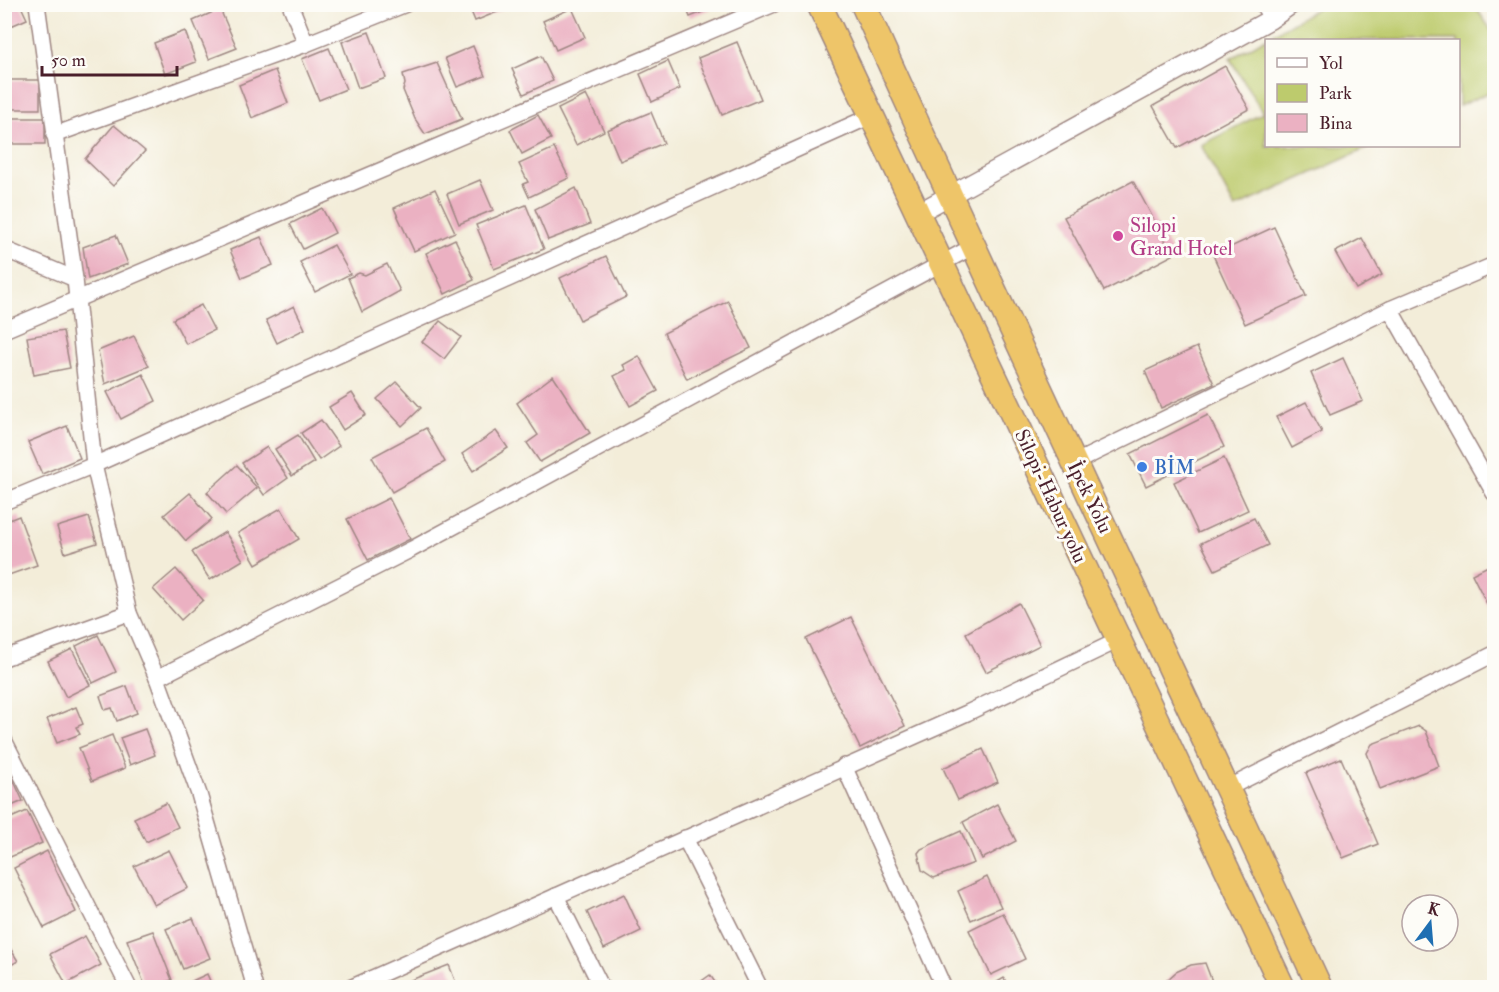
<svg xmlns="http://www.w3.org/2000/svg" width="1499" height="992" font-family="'IM FELL Double Pica',serif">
	<rect width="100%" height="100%" fill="#fdfcf7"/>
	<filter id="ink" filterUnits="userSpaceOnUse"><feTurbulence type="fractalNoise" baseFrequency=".0167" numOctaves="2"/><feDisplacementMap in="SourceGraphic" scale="12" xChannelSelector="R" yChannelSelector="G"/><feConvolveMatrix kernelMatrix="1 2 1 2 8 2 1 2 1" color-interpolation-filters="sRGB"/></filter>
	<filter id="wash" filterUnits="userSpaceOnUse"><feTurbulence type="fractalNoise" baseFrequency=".008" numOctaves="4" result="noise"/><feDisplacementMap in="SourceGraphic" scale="24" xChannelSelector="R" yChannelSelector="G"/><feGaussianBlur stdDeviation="1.35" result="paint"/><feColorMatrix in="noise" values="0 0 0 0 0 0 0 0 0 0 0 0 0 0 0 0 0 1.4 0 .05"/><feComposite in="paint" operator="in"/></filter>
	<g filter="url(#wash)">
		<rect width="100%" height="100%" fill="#f3edd9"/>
		<polygon fill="#bdcb6d" stroke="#84754c" stroke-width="1.5" points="1323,5 1474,5 1494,34 1494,90 1459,106 1458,40 1266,40 1266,146 1372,146 1235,208 1201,145 1263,113 1230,59"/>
		<g id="blocks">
			<g fill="#ebb1c2">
				<polygon points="4,4 20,4 27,19 4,29"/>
				<polygon points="468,4 499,4 502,10 475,21"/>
				<polygon points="685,5 720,5 690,17"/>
				<polygon points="572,8 585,37 556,50 543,21"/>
				<polygon points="220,9 237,48 209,59 193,21"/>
				<polygon points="185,31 196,62 165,74 154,43"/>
				<polygon points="369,32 386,78 358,88 342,42"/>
				<polygon points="737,42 761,99 722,115 698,58"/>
				<polygon points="473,46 485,76 457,87 445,58"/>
				<polygon points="329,48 346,89 319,100 302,59"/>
				<polygon points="541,56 553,81 524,94 512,69"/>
				<polygon points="668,61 680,89 652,102 640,74"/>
				<polygon points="437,63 462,119 425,134 415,119 403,90 405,84 403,74"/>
				<polygon points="1225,66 1249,109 1177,148 1153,106"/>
				<polygon points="275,70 288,103 252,118 239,85"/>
				<rect x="4" y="80" width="36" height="29"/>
				<polygon points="586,95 604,131 576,145 558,109"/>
				<polygon points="651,112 664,143 620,161 607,130"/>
				<polygon points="538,115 551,139 522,154 510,130"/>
				<rect x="4" y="118" width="41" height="26"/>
				<polygon points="114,125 145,151 113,186 85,159"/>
				<polygon points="554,148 569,178 529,197 523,184 528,182 519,164"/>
				<polygon points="480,180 493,210 459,224 447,194"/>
				<polygon points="1133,181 1173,255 1104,291 1064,217"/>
				<polygon points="576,188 590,224 548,240 535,209"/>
				<polygon points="435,189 455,232 414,251 394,208"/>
				<polygon points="526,205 544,249 494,269 476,225"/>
				<polygon points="322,208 335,233 303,249 290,224"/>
				<polygon points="1274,227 1306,296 1245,324 1213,255"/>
				<polygon points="116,235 128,264 88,279 83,247"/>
				<polygon points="261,237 273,265 242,278 230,250"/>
				<polygon points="1362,238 1382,275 1356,289 1335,252"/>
				<polygon points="455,239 474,280 445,294 426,253"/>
				<polygon points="334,245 350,274 315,292 300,262"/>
				<polygon points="606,256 626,297 580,320 560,278"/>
				<polygon points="387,264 400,291 362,312 348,278 359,273 365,275"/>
				<polygon points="728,301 751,348 687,379 664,333"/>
				<polygon points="201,305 214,330 186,344 173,319"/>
				<polygon points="294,306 305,329 277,343 266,320"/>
				<polygon points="440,321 461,337 444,359 422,342"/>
				<polygon points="63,331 70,368 34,375 27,337"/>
				<polygon points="134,336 149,366 105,384 98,351"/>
				<polygon points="1197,347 1214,384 1161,408 1145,371"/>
				<polygon points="639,356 658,391 630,406 614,376 626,370 623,365"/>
				<polygon points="1343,358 1363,401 1330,415 1311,373"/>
				<polygon points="143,374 156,401 121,419 107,392"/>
				<polygon points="553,376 590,433 540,462 527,443 538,435 517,403"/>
				<polygon points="397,382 421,408 402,426 377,399"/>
				<polygon points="352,393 366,415 343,430 329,407"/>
				<polygon points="1306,402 1322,432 1292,448 1276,417"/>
				<polygon points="1208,415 1224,447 1146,486 1130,454"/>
				<polygon points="321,420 339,446 319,460 301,433"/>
				<polygon points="67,426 80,458 42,474 28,442"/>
				<polygon points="426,428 445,462 392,492 372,457"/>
				<polygon points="496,431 508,448 473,471 462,454"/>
				<polygon points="298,435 314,462 292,476 275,449"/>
				<polygon points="267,447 288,478 264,495 242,463"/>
				<polygon points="1224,458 1248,510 1198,533 1174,482"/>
				<polygon points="237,465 257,488 226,514 207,492"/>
				<polygon points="190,493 212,519 186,541 164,515"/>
				<polygon points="389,498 410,539 368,560 347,519"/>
				<polygon points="281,508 299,539 256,564 238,533"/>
				<polygon points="19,516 37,565 6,576 4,522"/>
				<polygon points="89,517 97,543 65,553 57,527"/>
				<polygon points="1254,518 1268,545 1215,570 1201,543"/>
				<polygon points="225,532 243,560 210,580 192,552"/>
				<polygon points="1494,563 1494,618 1472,574"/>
				<polygon points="176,569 203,600 181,620 153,589"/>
				<polygon points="1019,603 1040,645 986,672 966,633"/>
				<polygon points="851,617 905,726 860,748 806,639"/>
				<polygon points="98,635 116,672 93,683 76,646"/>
				<polygon points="72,649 90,685 66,697 48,661"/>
				<polygon points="127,686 137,713 117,721 112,708 105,710 100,696"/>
				<polygon points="76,707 83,724 76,727 80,734 57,743 47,719"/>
				<polygon points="1419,726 1426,731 1439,766 1380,789 1367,753 1372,744"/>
				<polygon points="145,729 155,755 130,765 120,738"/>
				<polygon points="112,735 125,768 92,781 79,748"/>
				<polygon points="983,749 998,782 958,800 943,768"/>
				<polygon points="1341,758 1378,844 1343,858 1306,773"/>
				<polygon points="12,777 23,801 4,809 4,781"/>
				<polygon points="166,803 178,827 146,842 134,818"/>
				<polygon points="997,804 1016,841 982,859 963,822"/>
				<polygon points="27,811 42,843 8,858 4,850 4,821"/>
				<polygon points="961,831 974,863 934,878 922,870 918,853 921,849"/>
				<polygon points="169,850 188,888 154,905 134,866"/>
				<polygon points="47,851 76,912 44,928 14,868"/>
				<polygon points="987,877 1001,907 971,920 958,891"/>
				<polygon points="624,894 641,931 604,949 587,912"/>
				<polygon points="1003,913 1025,959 991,975 969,930"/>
				<polygon points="193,918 210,958 183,969 166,929"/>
				<polygon points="153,931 172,980 146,988 127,940"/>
				<polygon points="85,936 101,965 66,984 50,954"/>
				<polygon points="4,938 18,961 4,969"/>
				<polygon points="1205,963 1213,984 1205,988 1170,988 1166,981 1176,972 1191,965"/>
				<polygon points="449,965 458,988 393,988 393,987"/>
				<polygon points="207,974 213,988 186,988 191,985 190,982"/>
				<polygon points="710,975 719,988 692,988"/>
				<polygon points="1004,978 1009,988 987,988"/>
			</g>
		</g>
	</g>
	<g filter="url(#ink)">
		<use href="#blocks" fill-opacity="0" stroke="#9e8682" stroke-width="1.5"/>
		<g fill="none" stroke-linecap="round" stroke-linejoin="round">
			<defs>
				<g id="minor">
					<polyline points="37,4 75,279 94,465 129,613 157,678 199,794 255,988"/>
					<polyline points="290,4 306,44"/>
					<polyline points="1263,4 1271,19"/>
					<polyline points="54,135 306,44 406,4"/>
					<polyline points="4,249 75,279"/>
					<polyline points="1390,309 1494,493"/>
					<polyline points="4,330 774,4"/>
					<polyline points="1074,463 1390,309 1494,265"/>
					<polyline points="4,502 94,465 871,116"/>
					<polyline points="4,658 129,613"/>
					<polyline points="157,678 412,549 972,247"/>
					<polyline points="4,740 129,988"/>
					<polyline points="844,766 944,988"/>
					<polyline points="1228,788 1494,654"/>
					<polyline points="685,838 760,988"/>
					<polyline points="556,896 602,988"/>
					<polyline points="350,988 967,713 1119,640"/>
				</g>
				<polyline id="tertiary" points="916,214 1271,19 1292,4"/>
				<g id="trunk">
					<path d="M819,4C972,333 1131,659 1283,988"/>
					<path d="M863,4C1011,334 1168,659 1320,988"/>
				</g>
			</defs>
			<use href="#minor" stroke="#9e8682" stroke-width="18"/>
			<use href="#tertiary" stroke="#9e8682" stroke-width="21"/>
			<use href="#trunk" stroke="#9e8682" stroke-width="27"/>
			<use href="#minor" stroke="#fff" stroke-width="15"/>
			<use href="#tertiary" stroke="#fff" stroke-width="18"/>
			<use href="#trunk" stroke="#eec569" stroke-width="24"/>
		</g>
	</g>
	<circle fill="#d1479c" stroke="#fdfcf7" stroke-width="2" cx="1118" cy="236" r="6"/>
	<circle fill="#3f7fe0" stroke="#fdfcf7" stroke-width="2" cx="1142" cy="467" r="6"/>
	<g text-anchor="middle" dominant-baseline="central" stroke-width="6" stroke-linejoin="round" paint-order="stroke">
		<g font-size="20" fill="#b23c85" stroke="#fdfcf7" text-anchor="start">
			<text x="1130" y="225">Silopi<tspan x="1130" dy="23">Grand Hotel</tspan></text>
		</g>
		<g font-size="20" fill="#366cbe" stroke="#fdfcf7" text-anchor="start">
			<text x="1154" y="467">BİM</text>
		</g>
		<g font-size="20" fill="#4a1f2b" stroke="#fdfcf7">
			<text transform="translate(1051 496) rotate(65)">Silopi-Habur yolu</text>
			<text transform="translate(1090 497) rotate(64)">İpek Yolu</text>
		</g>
	</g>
	<rect width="1499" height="992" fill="none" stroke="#fdfcf7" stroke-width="24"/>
	<rect x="1265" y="39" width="195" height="108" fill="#fdfcf7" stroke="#b5a4a5" stroke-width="1.5"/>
	<rect x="1277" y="58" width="30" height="9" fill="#ffffff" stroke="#b5a4a5" stroke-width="1.5"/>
	<text x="1319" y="69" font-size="18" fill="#4a1f2b">Yol</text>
	<rect x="1277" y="84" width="30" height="18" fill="#bdcb6d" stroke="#b5a4a5" stroke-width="1.5"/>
	<text x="1319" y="99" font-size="18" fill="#4a1f2b">Park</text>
	<rect x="1277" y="114" width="30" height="18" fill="#ebb1c2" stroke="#b5a4a5" stroke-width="1.5"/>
	<text x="1319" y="129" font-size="18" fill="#4a1f2b">Bina</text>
	<g transform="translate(1430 923) rotate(16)"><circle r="28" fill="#fdfcf7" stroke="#b5a4a5" stroke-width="1.5"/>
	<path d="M0-4.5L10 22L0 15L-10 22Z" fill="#1f6fb2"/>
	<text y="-9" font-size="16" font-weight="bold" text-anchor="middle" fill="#4a1f2b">K</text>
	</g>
	<path d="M42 66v9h135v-9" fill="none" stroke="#4a1f2b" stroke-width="3"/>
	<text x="51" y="66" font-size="18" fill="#4a1f2b" stroke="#fdfcf7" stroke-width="4.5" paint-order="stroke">50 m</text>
</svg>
